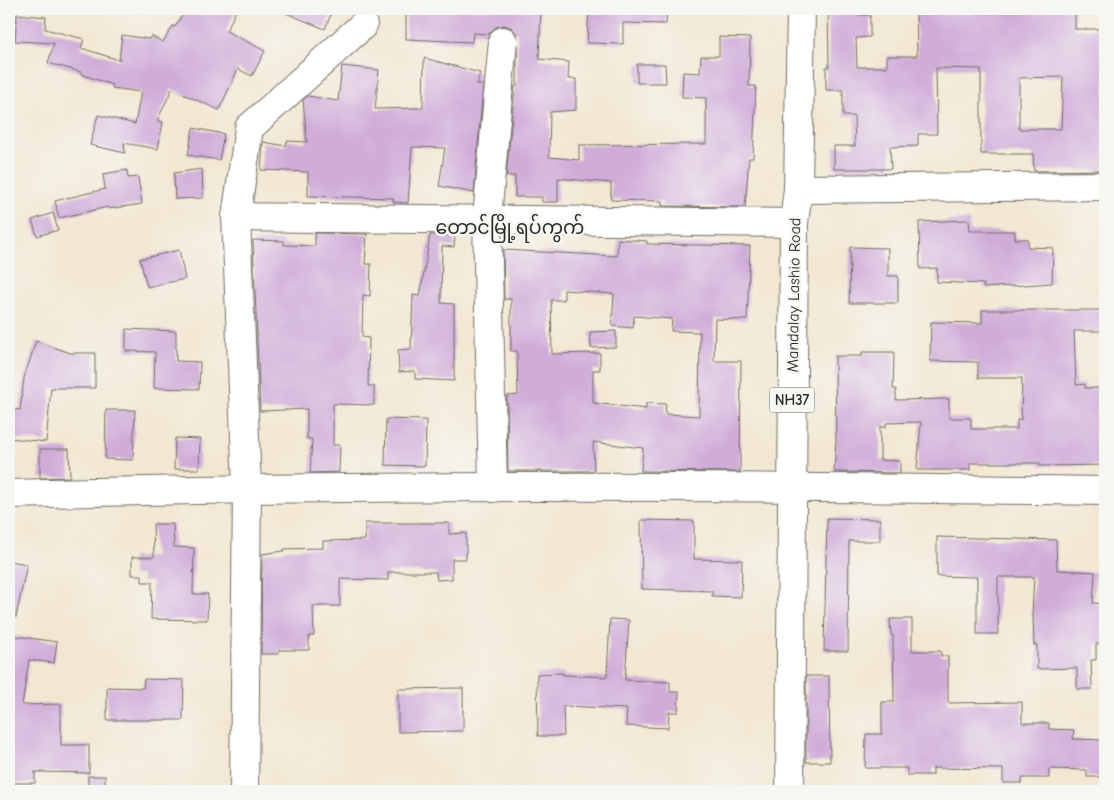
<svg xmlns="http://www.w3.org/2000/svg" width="1114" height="800" font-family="'Comic Neue','Noto Sans Myanmar',sans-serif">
	<rect width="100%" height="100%" fill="#f6f6f2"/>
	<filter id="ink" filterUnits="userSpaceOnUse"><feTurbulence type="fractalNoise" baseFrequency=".02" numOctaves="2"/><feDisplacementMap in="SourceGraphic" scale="10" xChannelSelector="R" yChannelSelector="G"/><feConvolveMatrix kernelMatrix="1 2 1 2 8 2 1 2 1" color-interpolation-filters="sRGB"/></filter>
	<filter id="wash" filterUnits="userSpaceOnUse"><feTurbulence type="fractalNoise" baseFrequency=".0096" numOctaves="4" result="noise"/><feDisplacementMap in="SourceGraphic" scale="20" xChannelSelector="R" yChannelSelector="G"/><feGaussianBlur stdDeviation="1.12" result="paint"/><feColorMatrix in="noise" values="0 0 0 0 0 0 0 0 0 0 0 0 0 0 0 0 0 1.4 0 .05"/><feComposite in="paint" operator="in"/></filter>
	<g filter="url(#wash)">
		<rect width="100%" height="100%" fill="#f2e7d2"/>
		<g id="blocks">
			<g fill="#d0add9" fill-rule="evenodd">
				<polygon points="186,9 237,9 226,31 265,51 252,76 238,69 219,110 172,89 157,121 163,122 158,149 124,143 125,153 90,145 98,115 135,124 141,92 112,88 112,85 81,74 81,72 48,63 54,43 15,41 17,14 46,17 45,29 84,39 81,48 119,60 122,35 149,39 151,36 163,42 173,26 175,27"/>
				<polygon points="276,9 333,9 325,29"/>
				<polygon points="406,9 541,9 539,59 569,62 568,79 576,79 576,110 550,112 549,157 579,160 579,145 706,144 706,98 682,97 683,72 700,73 701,56 719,56 719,37 750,38 749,86 756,86 753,158 749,158 745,207 662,206 662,201 611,200 611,183 558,178 558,202 542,202 542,197 515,197 515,176 506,176 515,86 517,86 517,34 512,28 504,25 496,27 489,34 473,33 472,42 406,39"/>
				<polygon points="589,9 667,9 666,24 623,23 623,44 587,43"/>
				<path d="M828,9H856V15H870V37L856,38L857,67H887V56H917L916,9H944V13H991V9H1075V29H1103V53H1105V170L1034,171L1033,154H981V69L936,68L937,134H918V146L890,147L891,169H834V146H855L854,116H843V90H826V67H829ZM1063,77L1061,129H1019V78Z"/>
				<polygon points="424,58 480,73 477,85 483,85 474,193 439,186 445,148 412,147 408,203 393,202 393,198 308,196 308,172 261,170 263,142 286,146 287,141 307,142 303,100 308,96 338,101 342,66 379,70 375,109 423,108"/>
				<polygon points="637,64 665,64 666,83 637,83"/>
				<polygon points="193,128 224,134 219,160 188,155"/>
				<polygon points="202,169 203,198 175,199 174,173"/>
				<polygon points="127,170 128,178 138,177 142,204 108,209 108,207 59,218 55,201 105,189 103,174"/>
				<polygon points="53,213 58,230 37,236 32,220"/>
				<polygon points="969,220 970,231 1015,231 1015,239 1028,239 1028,247 1053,248 1052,283 983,288 984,284 937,282 937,268 920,269 919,222"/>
				<polygon points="315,233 367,234 365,264 371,264 370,296 363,295 362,337 369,338 368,386 374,386 374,405 333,404 333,445 340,445 339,472 310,473 312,439 307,439 307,409 260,411 253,240 284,241 284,245 315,246"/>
				<polygon points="430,235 455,235 454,247 442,246 441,303 454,304 454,381 415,379 415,371 399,372 398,350 411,349 413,295 420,296"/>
				<path d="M618,239L647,241V244L750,246L747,320L715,319L714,361H741L740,472L641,471L643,448L593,442L594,471H508L507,396L518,395L517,351H511V299H504L503,250L617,256ZM564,290L614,294L612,326L633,328L634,316L672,319L671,331L700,332L699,416L665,414L666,404L646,403V409L593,403V370H600V353L552,354L551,300H564Z"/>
				<polygon points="850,247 888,248 888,276 898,276 898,303 849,303"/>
				<polygon points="179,250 185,279 147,287 140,259"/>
				<polygon points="982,310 1103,310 1103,331 1074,331 1076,385 1085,384 1085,388 1102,388 1102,394 1105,394 1105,465 1040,466 1040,463 970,463 970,470 917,470 921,422 886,423 886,427 880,427 880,460 900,461 900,473 834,472 836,440 835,356 862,356 862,352 894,352 893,389 896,389 896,400 949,399 949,418 971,418 971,429 1017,429 1017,420 1021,420 1022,378 978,378 978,362 930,361 931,322 982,323"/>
				<polygon points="126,329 176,331 176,361 200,362 199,389 154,388 155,352 126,351"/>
				<polygon points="616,331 616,347 591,348 590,332"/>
				<polygon points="36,341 70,353 95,353 95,388 51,388 46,442 10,438 13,409 20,410 24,378"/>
				<polygon points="106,410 135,410 133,460 105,459"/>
				<polygon points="386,419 426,420 425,466 385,465"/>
				<polygon points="175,438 200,439 199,469 174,469"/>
				<polygon points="40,449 69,449 70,477 40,478"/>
				<polygon points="827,518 880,519 880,541 849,541 848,651 824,651"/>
				<polygon points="641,520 694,521 694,559 742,560 741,597 712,596 712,591 642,589"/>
				<polygon points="365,523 449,523 449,534 466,533 466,559 452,559 452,579 437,580 436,572 388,572 388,580 340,579 340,606 313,606 314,636 309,636 309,650 279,650 279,654 261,654 262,554 284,551 284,549 323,548 323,541 365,540"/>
				<polygon points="153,524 173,524 174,547 194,548 193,594 208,594 207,620 151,619 152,582 142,582 142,575 132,575 132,557 154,557"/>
				<polygon points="937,537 1056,540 1057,570 1095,572 1093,603 1104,604 1104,644 1096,644 1096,660 1091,660 1092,689 1077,689 1077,668 1037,669 1037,645 1034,645 1033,615 1032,615 1034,577 998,577 998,634 977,634 977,577 937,576"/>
				<polygon points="9,561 27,564 16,617 9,617"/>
				<polygon points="610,619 629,620 625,680 670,682 670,692 679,692 678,712 669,712 668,728 626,726 627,709 563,706 564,736 538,736 537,674 563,673 563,675 607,677"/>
				<polygon points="890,619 912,619 912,651 941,651 941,656 948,656 948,703 1022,702 1022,723 1049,723 1049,729 1074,730 1073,739 1105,740 1105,777 1087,777 1087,770 1049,769 1049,778 1022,778 1022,783 1003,783 1003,769 933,768 933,775 907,775 907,768 865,768 866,734 882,734 882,702 894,702 893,635 891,635"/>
				<polygon points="9,635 57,642 54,663 29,660 22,705 61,704 61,745 89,745 89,773 35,772 35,783 9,783"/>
				<polygon points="806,676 829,676 830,762 806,762"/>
				<polygon points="144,679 184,680 183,720 107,720 107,687 143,688"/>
				<polygon points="463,688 463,731 398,732 398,689"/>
				<rect x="88" y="776" width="17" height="15"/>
			</g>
		</g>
	</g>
	<g filter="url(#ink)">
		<use href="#blocks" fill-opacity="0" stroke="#716d65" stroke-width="1"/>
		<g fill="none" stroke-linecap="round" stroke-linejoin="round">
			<defs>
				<g id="minor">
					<polyline points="798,189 1105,186"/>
					<polyline points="236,217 794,223"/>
					<polyline points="493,488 487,218 503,41"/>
					<path d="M9,494C374,484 740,486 1105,491"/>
					<polyline points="244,791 247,488 236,217 249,128 363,25"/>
				</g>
				<polyline id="highway" points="790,791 794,223 798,189 801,9"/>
			</defs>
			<use href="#minor" stroke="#716d65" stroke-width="30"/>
			<use href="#highway" stroke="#716d65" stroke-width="30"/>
			<use href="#minor" stroke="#fff" stroke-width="28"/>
			<use href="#highway" stroke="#fff" stroke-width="28"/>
		</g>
	</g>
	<g text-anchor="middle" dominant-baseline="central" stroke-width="5" stroke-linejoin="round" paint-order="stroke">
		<rect fill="#f6f6f2" stroke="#686867" stroke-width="1" x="769.5" y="387.5" width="45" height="25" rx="4"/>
		<g font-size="15" font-weight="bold" fill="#2b2b2b">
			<text x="792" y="400">NH37</text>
		</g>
		<g font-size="16" fill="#2b2b2b" stroke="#f6f6f2">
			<text transform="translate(794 295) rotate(-89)">Mandalay Lashio Road</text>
		</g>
		<g font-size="19" fill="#2b2b2b" stroke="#f6f6f2">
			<text x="510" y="228">တောင်မြို့ရပ်ကွက်</text>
		</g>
	</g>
	<rect width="1114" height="800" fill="none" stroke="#f6f6f2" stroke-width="30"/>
</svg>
